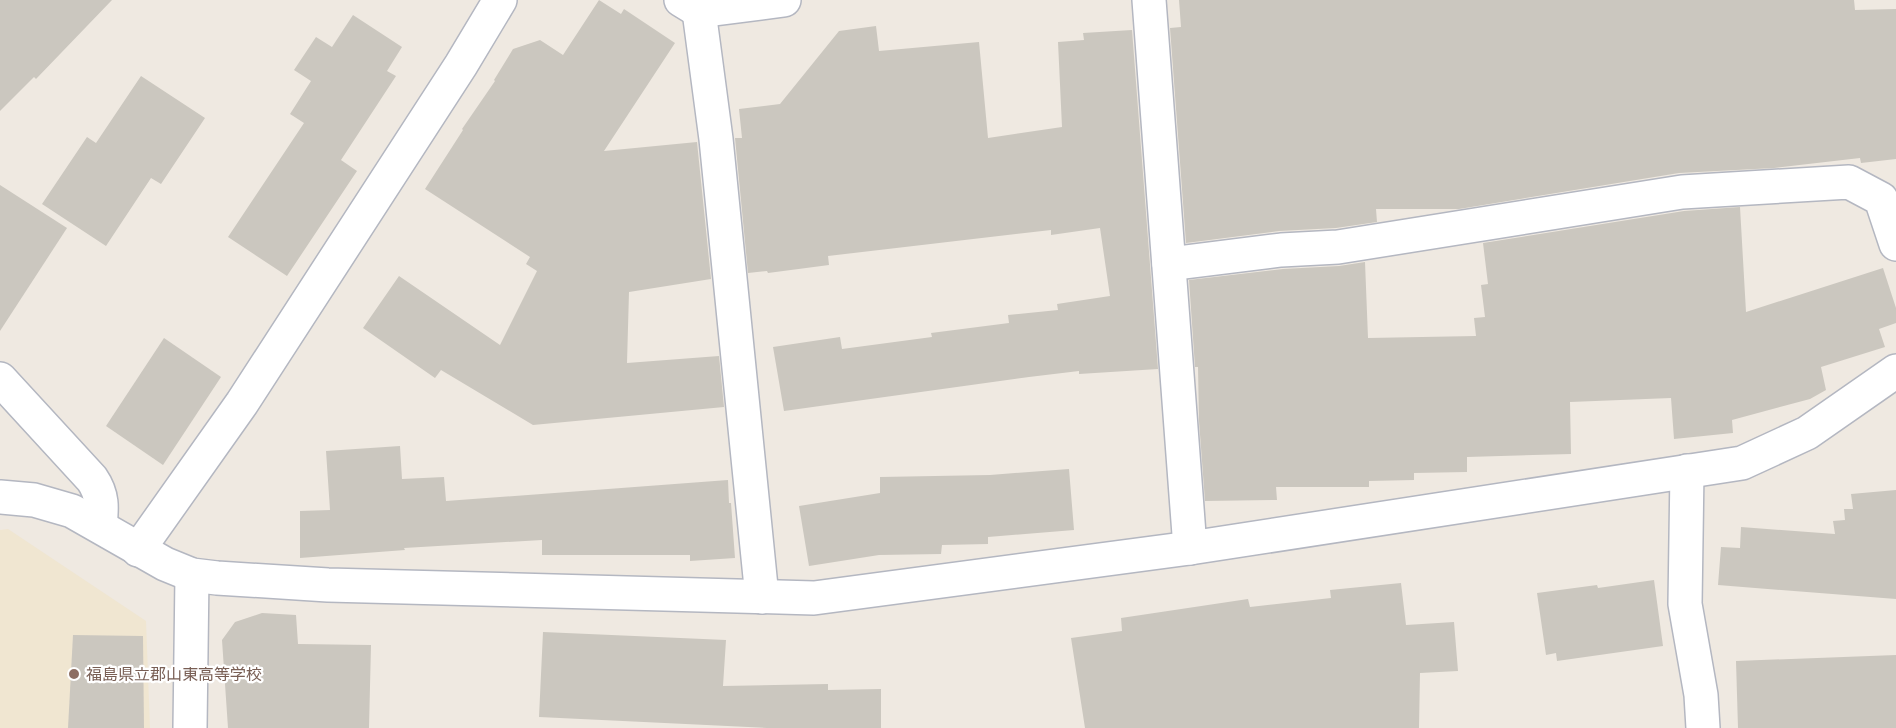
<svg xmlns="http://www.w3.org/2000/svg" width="1896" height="728" font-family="Figtree,'Noto Sans JP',sans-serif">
	<rect width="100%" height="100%" fill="#efe9e1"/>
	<polygon fill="#f0e6d1" points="8,529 146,621 150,728 0,728 0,530"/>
	<g fill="#cbc7bf">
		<polygon points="0,0 112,0 36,79 34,77 0,111"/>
		<polygon points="599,0 621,14 624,9 675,43 604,151 697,142 711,279 629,292 627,363 719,356 724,407 533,425 441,370 435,378 363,328 399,276 500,345 537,271 526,264 530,257 425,189 463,130 462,129 495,81 494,80 513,49 540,40 563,55"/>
		<polygon points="1179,0 1854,0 1855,10 1896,9 1896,159 1861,163 1860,158 1774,168 1679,173 1459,209 1376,209 1377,222 1336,228 1279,231 1186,243 1170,28 1181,27"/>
		<polygon points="353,15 402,47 387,71 396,76 341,160 357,171 287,276 228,237 304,123 290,114 311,81 294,70 316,37 332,47"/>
		<polygon points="876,26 879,51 979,42 988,138 1062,127 1058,42 1084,40 1083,33 1132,30 1158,369 1079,374 1079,371 1029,377 784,411 773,347 840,337 842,349 932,337 931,333 1009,323 1008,315 1058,310 1057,304 1110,296 1100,228 1051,235 1051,230 828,256 829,265 768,273 767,271 748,273 735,138 742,138 739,109 780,104 839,31"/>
		<polygon points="141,76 205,118 161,184 151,178 106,246 42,204 87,137 96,143"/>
		<polygon points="0,185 67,228 0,331"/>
		<polygon points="1740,207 1746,312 1883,268 1896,308 1896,323 1879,329 1885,347 1821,367 1826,390 1810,399 1732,420 1733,433 1674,439 1671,398 1570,402 1571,454 1467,457 1467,472 1414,473 1414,480 1369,481 1369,487 1276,487 1277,500 1205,501 1199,421 1198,367 1195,367 1189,280 1283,269 1339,266 1365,262 1368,338 1476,336 1474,318 1485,317 1481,285 1488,284 1483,243 1684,211"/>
		<polygon points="164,338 221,377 163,465 106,426"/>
		<polygon points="400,446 402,479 444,477 446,501 728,480 729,503 731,503 735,558 690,561 690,555 542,555 542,540 404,548 405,550 300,558 300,511 330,510 326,451"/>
		<polygon points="1069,469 1074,530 988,537 988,544 942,545 941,554 879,555 809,566 799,506 880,493 880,477 990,475"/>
		<polygon points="1896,490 1896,599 1718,585 1721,547 1740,548 1741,527 1835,534 1833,521 1845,520 1844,509 1853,509 1851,494"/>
		<polygon points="1654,580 1663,646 1557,661 1556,653 1546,655 1537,593 1597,585 1598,588"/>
		<polygon points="1401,583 1406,625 1454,622 1458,671 1420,673 1419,728 1085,728 1071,638 1122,631 1121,618 1248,599 1250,607 1331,598 1330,590"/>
		<polygon points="262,613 296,615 298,644 371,645 369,728 228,728 222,640 235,622"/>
		<polygon points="543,632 726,640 723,686 828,684 828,690 881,689 881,728 767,728 539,717"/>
		<polygon points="73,635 143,636 144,728 68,728"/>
		<polygon points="1896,655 1896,728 1738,728 1736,661"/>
	</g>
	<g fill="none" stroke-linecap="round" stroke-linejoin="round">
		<defs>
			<g id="street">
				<polyline points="681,0 699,11 784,0"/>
				<polyline points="1149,0 1190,548"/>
				<polyline points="699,11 716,139 762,597"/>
				<polyline points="1169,264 1281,250 1338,247 1682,192 1849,182 1881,199 1896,244"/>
				<path d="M0,379L92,479C103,495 102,508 100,526"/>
				<polyline points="1687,471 1685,604 1701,695 1703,728"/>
				<polyline points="0,497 34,500 72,511 165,564 192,575 217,578 328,585 814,598 1190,548 1742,463 1807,433 1896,371"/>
				<polyline points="138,550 242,403 461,65 500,0"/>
				<polyline points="190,728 192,575"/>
			</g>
		</defs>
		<use href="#street" stroke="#b4b7c1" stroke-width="36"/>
		<use href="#street" stroke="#fff" stroke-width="33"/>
	</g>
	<circle fill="#8d6e63" stroke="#fff" stroke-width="2" cx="74" cy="674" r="6"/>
	<g text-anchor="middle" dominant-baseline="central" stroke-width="4.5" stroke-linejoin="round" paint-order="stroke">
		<g font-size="16" fill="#785e54" stroke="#fff" text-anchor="start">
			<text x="86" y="674">福島県立郡山東高等学校</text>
		</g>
	</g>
</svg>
